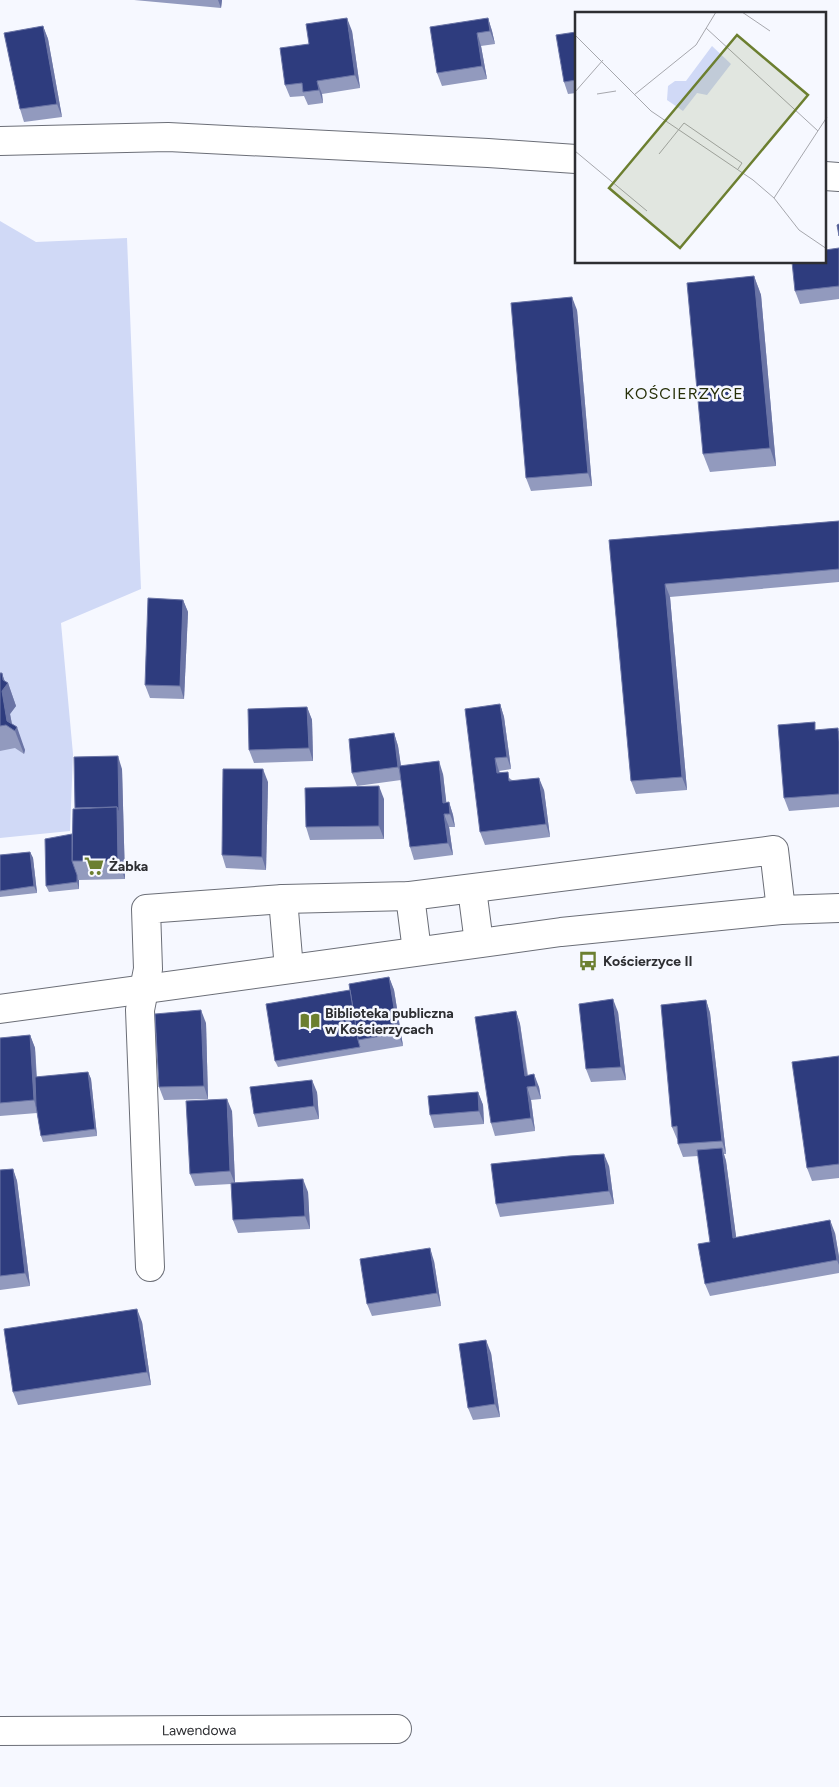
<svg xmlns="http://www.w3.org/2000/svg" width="839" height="1787" font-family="Figtree,sans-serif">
	<rect width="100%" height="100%" fill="#f6f8ff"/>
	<polygon fill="#d0d9f6" points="0,221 36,242 127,238 141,589 61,623 73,754 70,831 0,838"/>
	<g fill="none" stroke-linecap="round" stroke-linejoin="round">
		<defs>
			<g id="minor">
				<polyline points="0,141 168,137 488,153 576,159"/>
				<polyline points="825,176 839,177"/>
				<polyline points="472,889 479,943"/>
				<polyline points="410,896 417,951"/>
				<polyline points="283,899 289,969"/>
				<polyline points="150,1267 140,1010 148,969 146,909 283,899 410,896 774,850 781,910"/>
				<path id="s1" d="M0,1731L397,1729"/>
			</g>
			<polyline id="major" points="0,1009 561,932 781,910 839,908"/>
		</defs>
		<use href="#minor" stroke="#6b6e77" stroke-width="30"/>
		<use href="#major" stroke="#6b6e77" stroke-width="30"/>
		<use href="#minor" stroke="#fff" stroke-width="28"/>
		<use href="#major" stroke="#fff" stroke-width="28"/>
	</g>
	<g fill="#929abe">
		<polygon points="134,0 222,0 221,8"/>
		<polygon points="488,18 492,31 495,44 481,46 487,79 442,86 437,73"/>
		<polygon points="43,26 48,39 62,117 24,122 20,109"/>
		<polygon points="352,31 360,88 322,94 323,103 308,105 304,96 290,97 285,85 309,44"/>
		<polygon points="576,32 576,93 568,94 564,82"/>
		<polygon points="839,248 839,299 800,304 795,291"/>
		<polygon points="754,276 761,295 776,466 710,472 703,454"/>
		<polygon points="577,310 592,486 531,491 526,478"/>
		<polygon points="839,521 839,582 670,597 687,790 636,794 631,781 609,540"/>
		<polygon points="183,600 188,612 184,699 150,698 145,685"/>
		<polygon points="0,673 4,681 8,683 16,706 10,714 12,724 25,750 24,754 15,748 0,751"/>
		<polygon points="500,704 504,717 511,769 499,771 500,772 512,780 544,790 550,837 485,845 480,832"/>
		<polygon points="307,707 312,720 313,761 254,763 249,750"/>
		<polygon points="818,730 839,731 839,807 789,811 784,798"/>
		<polygon points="394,733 398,746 401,766 443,774 446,802 449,802 453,815 455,827 449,827 453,855 414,860 410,847 401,780 357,786 352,773"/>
		<polygon points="122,769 125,879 79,880 79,889 49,892 46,886 72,834"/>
		<polygon points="268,782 266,870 226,868 222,855"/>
		<polygon points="384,799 384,839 310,840 306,827"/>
		<polygon points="30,852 33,858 37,893 0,897 0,855"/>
		<polygon points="389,977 394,990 403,1046 278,1067 275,1061 350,990"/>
		<polygon points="706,1000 710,1013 726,1154 724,1154 726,1161 736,1237 835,1233 839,1257 839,1273 710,1296 705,1284 710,1242 698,1156 683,1157 678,1144 678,1139 677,1139 672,1127"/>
		<polygon points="516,1011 520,1024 528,1075 539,1087 541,1099 531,1100 535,1131 495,1136 491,1123"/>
		<polygon points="618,1012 626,1080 591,1082 586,1069"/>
		<polygon points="206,1023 208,1099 164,1100 159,1087"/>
		<polygon points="30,1035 35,1048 37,1077 88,1072 91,1079 97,1136 43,1142 41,1136 37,1113 0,1116 0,1038"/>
		<polygon points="839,1056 839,1178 812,1181 807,1168"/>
		<polygon points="317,1092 319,1119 258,1127 254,1114"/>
		<polygon points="478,1092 483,1105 484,1124 434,1128 430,1115"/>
		<polygon points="232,1111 235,1183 308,1192 310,1229 238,1233 233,1220 231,1184 195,1186 190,1174"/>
		<polygon points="609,1166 614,1204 500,1217 496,1204"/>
		<polygon points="13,1169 17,1181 30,1286 0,1290 0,1170"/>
		<polygon points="434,1261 441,1306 372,1316 367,1304"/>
		<polygon points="142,1322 151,1385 18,1405 13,1392"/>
		<polygon points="491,1353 500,1417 473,1420 468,1408"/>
	</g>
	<g fill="#6a74a5">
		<polygon points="218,0 222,0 221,8"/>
		<polygon points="347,18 352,31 360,88 355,75"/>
		<polygon points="488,18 492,31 495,44 490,31"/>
		<polygon points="43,26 48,39 62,117 57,104"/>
		<polygon points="477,33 481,46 487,79 482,66"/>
		<polygon points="317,81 322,94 323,103 319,90"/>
		<polygon points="754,276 761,295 776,466 770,448"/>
		<polygon points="572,297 577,310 592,486 588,473"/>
		<polygon points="665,584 670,597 687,790 682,777"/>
		<polygon points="183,600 188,612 184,699 180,686"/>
		<polygon points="2,673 6,685 8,683 16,706 10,714 13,730 7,721 2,691"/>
		<polygon points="500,704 504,717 511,769 507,757"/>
		<polygon points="307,707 312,720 313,761 309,748"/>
		<polygon points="17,727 25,750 24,754 15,731"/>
		<polygon points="394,733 398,746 403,780 398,767"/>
		<polygon points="118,756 122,769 125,879 118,861 117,807"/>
		<polygon points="495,758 499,771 502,786 497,773"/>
		<polygon points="439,761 443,774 448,816 443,803"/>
		<polygon points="263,769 268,782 266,870 262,857"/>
		<polygon points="539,778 544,790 550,837 546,824"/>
		<polygon points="379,786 384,799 384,839 379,826"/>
		<polygon points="449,802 453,815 455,827 450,814"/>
		<polygon points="444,814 449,827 453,855 448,843"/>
		<polygon points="30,852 33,858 37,893 34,886"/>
		<polygon points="77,875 78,880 79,880 79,889 77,882"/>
		<polygon points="389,977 394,990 403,1046 398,1033"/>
		<polygon points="613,999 618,1012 626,1080 621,1067"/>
		<polygon points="706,1000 710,1013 726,1154 722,1141"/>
		<polygon points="201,1010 206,1023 208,1099 204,1086"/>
		<polygon points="516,1011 520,1024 529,1089 525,1076"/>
		<polygon points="30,1035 35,1048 38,1113 34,1100"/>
		<polygon points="88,1072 91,1079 97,1136 95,1129"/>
		<polygon points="534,1074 539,1087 541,1099 536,1086"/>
		<polygon points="312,1080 317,1092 319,1119 314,1106"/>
		<polygon points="527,1087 531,1100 535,1131 531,1118"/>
		<polygon points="478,1092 483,1105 484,1124 479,1111"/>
		<polygon points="227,1099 232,1111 235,1184 230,1171"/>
		<polygon points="722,1148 726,1161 738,1251 733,1238"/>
		<polygon points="604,1154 609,1166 614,1204 609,1191"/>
		<polygon points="13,1169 17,1181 30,1286 25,1273"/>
		<polygon points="303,1179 308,1192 310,1229 305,1216"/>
		<polygon points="830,1220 835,1233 839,1257 839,1265 837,1260"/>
		<polygon points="430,1248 434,1261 441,1306 437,1293"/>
		<polygon points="137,1309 142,1322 151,1385 147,1372"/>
		<polygon points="486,1340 491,1353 500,1417 495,1404"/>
	</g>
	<g fill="#2e3c7e" stroke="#6a74a5">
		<polygon points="347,18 355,75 317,81 319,90 303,92 302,83 285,85 280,48 309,44 306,24"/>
		<polygon points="488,18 490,31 477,33 482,66 437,73 430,27"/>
		<polygon points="43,26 57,104 20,109 4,33"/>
		<polygon points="576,32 576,80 564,82 556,35"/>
		<polygon points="839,224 839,236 837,225"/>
		<polygon points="839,248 839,286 795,291 792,262 825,262 825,250"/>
		<polygon points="754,276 770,448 703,454 687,283"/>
		<polygon points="572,297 588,473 526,478 511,303"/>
		<polygon points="839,521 839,569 665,584 682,777 631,781 609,540"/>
		<polygon points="148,598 183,600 180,686 145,685"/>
		<polygon points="0,673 2,673 3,680 8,683 2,691 7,721 17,727 15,731 6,725 0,726"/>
		<polygon points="500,704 507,757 495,758 497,773 508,772 509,781 539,778 546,824 480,832 465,709"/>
		<polygon points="307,707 309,748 249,750 248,709"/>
		<polygon points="815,722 815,730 838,728 839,742 839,794 784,798 778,725"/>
		<polygon points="394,733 398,767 352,773 349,739"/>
		<polygon points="118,756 119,813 117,807 75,808 74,757"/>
		<polygon points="439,761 443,803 449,802 450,814 444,814 448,843 410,847 399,766"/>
		<polygon points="223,769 263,769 262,857 222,855"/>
		<polygon points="379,786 379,826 306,827 305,788"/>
		<polygon points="117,807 118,861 72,861 73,809"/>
		<polygon points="72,834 72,861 77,875 77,882 46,886 45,839"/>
		<polygon points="30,852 34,886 0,891 0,855"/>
		<polygon points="389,977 398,1033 358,1040 349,984"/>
		<polygon points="350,990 358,1040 360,1047 275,1061 266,1004"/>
		<polygon points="613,999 621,1067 586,1069 579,1004"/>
		<polygon points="706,1000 722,1141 678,1144 677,1126 672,1127 661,1005"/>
		<polygon points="201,1010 204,1086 159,1087 155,1014"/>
		<polygon points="516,1011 525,1076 534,1074 536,1086 527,1087 531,1118 491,1123 475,1017"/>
		<polygon points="30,1035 34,1100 0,1103 0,1038"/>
		<polygon points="839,1056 839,1164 807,1168 792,1062"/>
		<polygon points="88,1072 95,1129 41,1136 36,1106 35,1077"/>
		<polygon points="312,1080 314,1106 254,1114 250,1087"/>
		<polygon points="478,1092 479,1111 430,1115 428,1096"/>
		<polygon points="227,1099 230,1171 190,1174 186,1101"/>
		<polygon points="722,1148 733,1238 830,1220 837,1260 705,1284 698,1244 710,1242 697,1150"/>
		<polygon points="604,1154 609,1191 496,1204 491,1164 569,1156"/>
		<polygon points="13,1169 25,1273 0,1276 0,1170"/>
		<polygon points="303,1179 305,1216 233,1220 231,1183"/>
		<polygon points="430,1248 437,1293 367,1304 360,1259"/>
		<polygon points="137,1309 147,1372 13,1392 4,1329"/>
		<polygon points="486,1340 495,1404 468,1408 459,1344"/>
	</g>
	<defs>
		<symbol id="supermarket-bare" viewBox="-9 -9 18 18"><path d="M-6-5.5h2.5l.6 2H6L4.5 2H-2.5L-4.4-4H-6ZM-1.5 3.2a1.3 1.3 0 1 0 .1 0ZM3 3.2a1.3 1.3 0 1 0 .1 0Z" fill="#6c7f30" stroke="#f6f8ff" stroke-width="2.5" paint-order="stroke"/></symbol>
		<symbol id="bus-bare" viewBox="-9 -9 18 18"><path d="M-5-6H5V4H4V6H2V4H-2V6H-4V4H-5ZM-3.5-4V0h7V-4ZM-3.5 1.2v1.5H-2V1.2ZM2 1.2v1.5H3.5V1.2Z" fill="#6c7f30" stroke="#f6f8ff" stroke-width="2.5" paint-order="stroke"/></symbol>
		<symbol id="library-bare" viewBox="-9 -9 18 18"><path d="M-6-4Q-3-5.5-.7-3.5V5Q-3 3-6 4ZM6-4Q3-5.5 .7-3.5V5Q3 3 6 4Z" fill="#6c7f30" stroke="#f6f8ff" stroke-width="2.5" paint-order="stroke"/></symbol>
	</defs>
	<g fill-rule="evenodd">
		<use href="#supermarket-bare" x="80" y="852" width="28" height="28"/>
		<use href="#bus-bare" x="574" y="947" width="28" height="28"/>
		<use href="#library-bare" x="296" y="1007" width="28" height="28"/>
	</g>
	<g text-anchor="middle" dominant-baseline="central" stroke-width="5" stroke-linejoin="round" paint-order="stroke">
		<g font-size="14" font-weight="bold" fill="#2d2e32" stroke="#f6f8ff" text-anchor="start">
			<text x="109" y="866">Żabka</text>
			<text x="603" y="961">Kościerzyce II</text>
			<text x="325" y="1013">Biblioteka publiczna<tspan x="325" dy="16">w Kościerzycach</tspan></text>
		</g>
		<g font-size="14" fill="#2d2e32" stroke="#f6f8ff">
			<text stroke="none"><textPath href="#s1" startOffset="199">Lawendowa</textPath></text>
		</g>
		<g font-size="16" letter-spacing="1" fill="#273009" stroke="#f6f8ff">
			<text x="684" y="393">KOŚCIERZYCE</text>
		</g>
	</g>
	<g transform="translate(575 12)">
		<rect width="251" height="251" fill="#f6f8ff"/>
		<path d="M137,34L156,52L132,83L122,81L108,99L92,88L93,74L100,69H111Z" fill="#d0d9f6"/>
		<path fill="none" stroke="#a6a7ad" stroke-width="1" d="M167,0L195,19M131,16L243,119M0,23L76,99L178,168L199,186L224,218L252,237M0,80L28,48M22,82L41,79M59,83L121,33L141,0M0,139L72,199M84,142L109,111L167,151L163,157M199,186L252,105"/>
		<path fill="#6c7f30" fill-opacity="0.15" stroke="#6c7f30" stroke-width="2.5" d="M162,23L233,83L105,236L34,176Z"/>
		<rect width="251" height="251" fill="none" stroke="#2d2e32" stroke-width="2.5"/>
	</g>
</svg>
